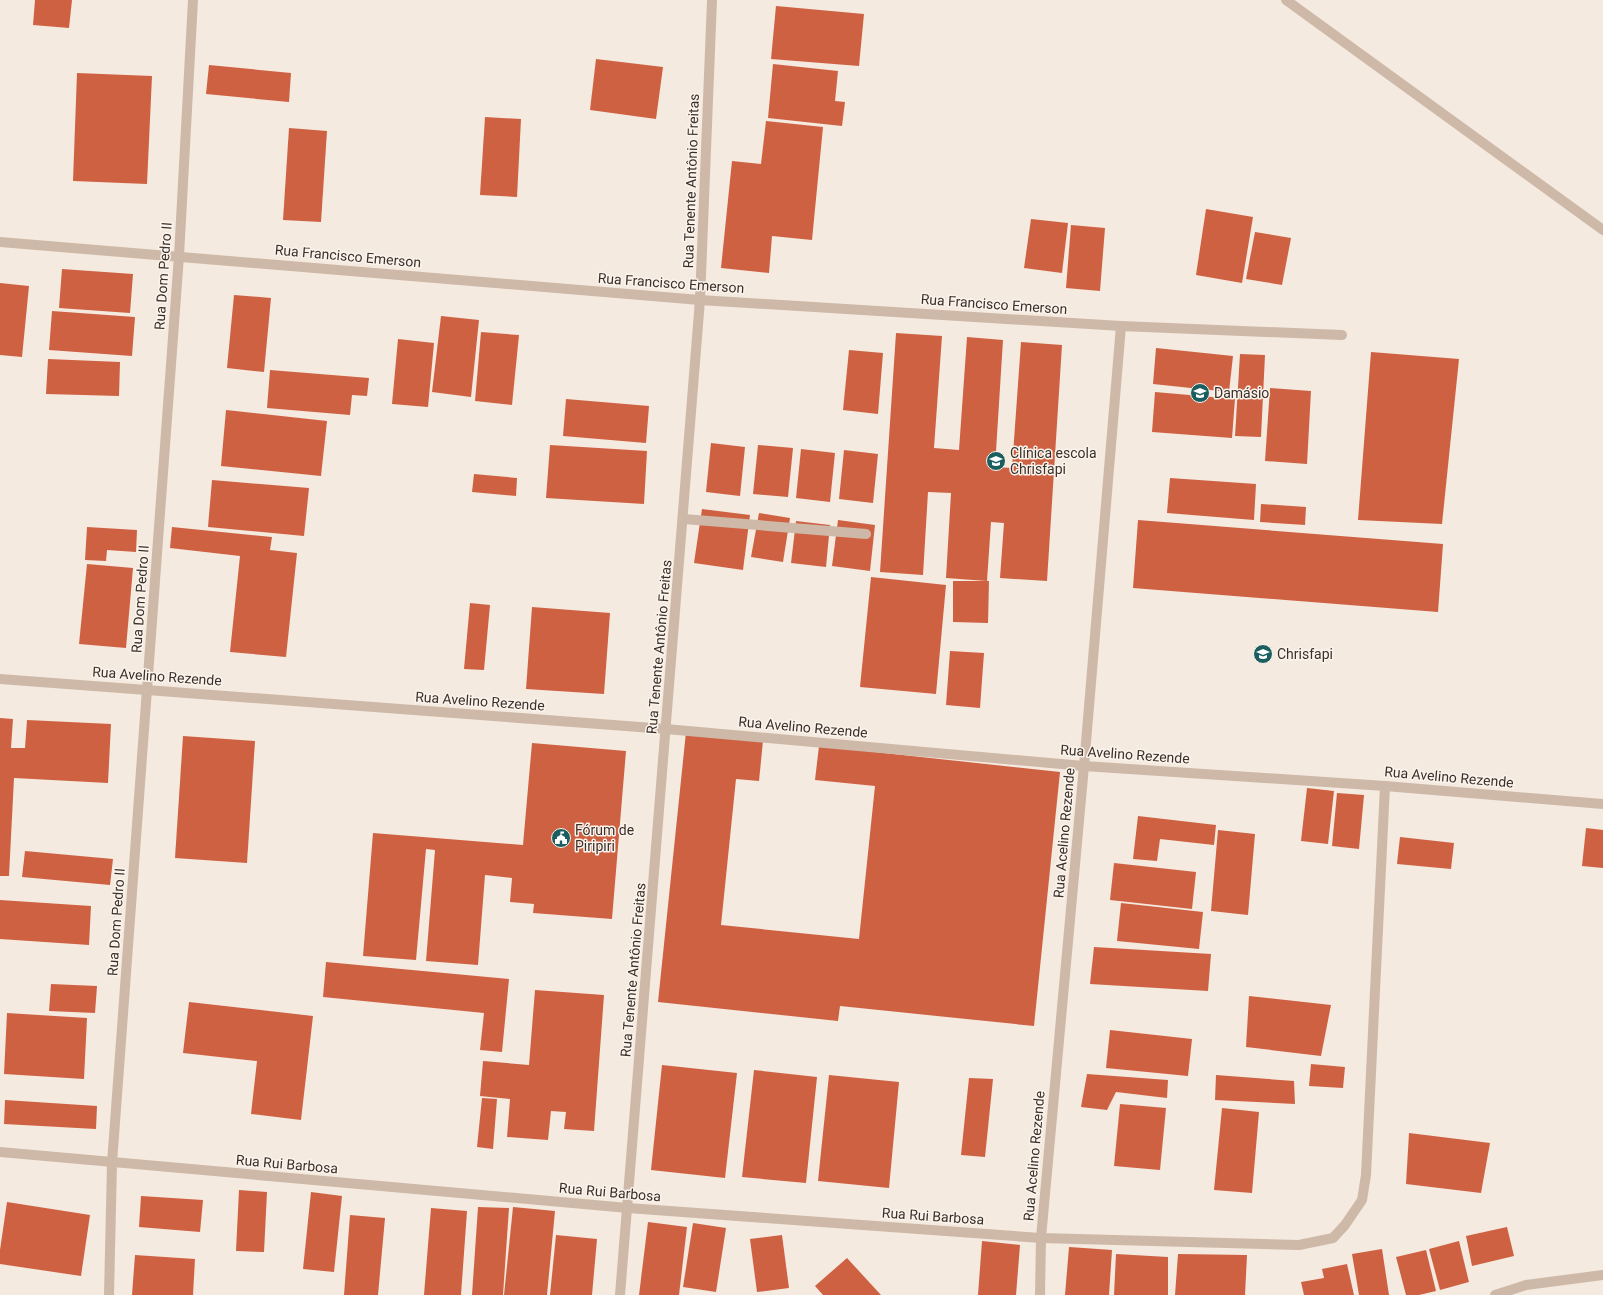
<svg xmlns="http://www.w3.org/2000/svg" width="1603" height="1295" font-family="Roboto,sans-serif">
	<rect width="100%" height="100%" fill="#f5eadf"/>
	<g fill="#cf6143">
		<polygon points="35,0 72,0 69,28 33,25"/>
		<polygon points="776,6 864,14 859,66 771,59"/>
		<polygon points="596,59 663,67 656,119 590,110"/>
		<polygon points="773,64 838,71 835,101 845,102 842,126 768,118"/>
		<polygon points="209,65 291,73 289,102 206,94"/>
		<polygon points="77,73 152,76 147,184 73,181"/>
		<polygon points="485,117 521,119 517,197 480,195"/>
		<polygon points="766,121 823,127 812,240 772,236 769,273 721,268 732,161 761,164"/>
		<polygon points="289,128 327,131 321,222 283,220"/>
		<polygon points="1206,209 1253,217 1242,283 1196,275"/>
		<polygon points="1031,219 1068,223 1062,273 1024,268"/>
		<polygon points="1071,225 1105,228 1100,291 1066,288"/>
		<polygon points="1255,232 1291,238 1282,285 1246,279"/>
		<polygon points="62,269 133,274 130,313 59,308"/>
		<polygon points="0,283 29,286 22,357 0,355"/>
		<polygon points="234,295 271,298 264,372 227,368"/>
		<polygon points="52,311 135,317 132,356 49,350"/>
		<polygon points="441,316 479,320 471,397 432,392"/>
		<polygon points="481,332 519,335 512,405 475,401"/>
		<polygon points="896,333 942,336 934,448 959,450 967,337 1003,340 995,467 1012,468 1021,342 1062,345 1047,581 1000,578 1004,523 991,522 987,581 946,578 951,493 928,492 923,575 880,572"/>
		<polygon points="398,339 434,343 428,407 392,404"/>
		<polygon points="1156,348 1233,356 1229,392 1153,384"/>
		<polygon points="849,350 883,353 878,414 843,410"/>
		<polygon points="1371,352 1459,359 1442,524 1358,520"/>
		<polygon points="1240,354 1265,355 1261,437 1235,436"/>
		<polygon points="48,359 120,362 119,396 46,394"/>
		<polygon points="270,370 369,378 367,396 352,395 350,415 267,408"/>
		<polygon points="1270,388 1311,391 1307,464 1265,461"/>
		<polygon points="1155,392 1235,399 1232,438 1152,432"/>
		<polygon points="566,399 649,406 646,443 563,436"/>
		<polygon points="226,410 327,421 321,476 221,466"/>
		<polygon points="711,443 745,447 740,496 706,492"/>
		<polygon points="550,445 647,451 644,504 546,498"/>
		<polygon points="758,445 793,448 788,497 753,494"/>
		<polygon points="801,449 835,453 830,502 796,498"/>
		<polygon points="844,450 878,454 873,503 839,499"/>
		<polygon points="474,474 517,478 516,496 472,492"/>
		<polygon points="1170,478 1256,484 1254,520 1167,513"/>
		<polygon points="212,480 309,488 304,536 208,527"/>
		<polygon points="1261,504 1306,507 1305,525 1260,522"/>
		<polygon points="702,509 750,515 743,570 694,563"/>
		<polygon points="759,513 790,518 783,562 751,557"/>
		<polygon points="838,520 875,525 870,571 832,566"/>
		<polygon points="1138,520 1443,544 1438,612 1133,588"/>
		<polygon points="796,521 830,525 826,567 791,563"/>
		<polygon points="87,527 137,530 136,552 107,550 106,561 85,560"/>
		<polygon points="172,527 272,537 270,550 297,553 286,657 230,652 240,556 170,548"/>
		<polygon points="87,564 133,568 126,648 79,644"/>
		<polygon points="871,577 946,585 936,694 860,687"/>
		<polygon points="953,581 989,581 988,623 953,622"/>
		<polygon points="470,603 490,605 484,670 464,669"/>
		<polygon points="532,607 610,613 604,694 526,689"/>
		<polygon points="950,651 984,653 980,708 946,705"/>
		<polygon points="0,718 13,719 11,748 25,748 27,720 111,724 108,783 14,778 9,876 0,876"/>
		<polygon points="686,732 763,741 759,781 736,779 721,925 859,939 875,786 815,780 819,746 1060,772 1034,1026 840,1006 838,1021 658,1002"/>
		<polygon points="183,736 255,741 247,863 175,858"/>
		<polygon points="532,743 626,751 612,919 533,913 534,904 510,902 512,878 485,875 478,965 426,961 435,850 426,849 416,960 363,956 373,833 523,845"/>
		<polygon points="1307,788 1334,791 1328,844 1301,841"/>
		<polygon points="1337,793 1364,795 1359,849 1332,846"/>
		<polygon points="1138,816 1216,825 1214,845 1160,839 1157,861 1133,859"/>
		<polygon points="1586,828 1603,830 1603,868 1582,866"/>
		<polygon points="1218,830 1255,834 1248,915 1211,911"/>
		<polygon points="1400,837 1454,843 1451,869 1397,864"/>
		<polygon points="25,851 113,859 110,885 22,877"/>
		<polygon points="1114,863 1196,872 1192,909 1110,900"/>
		<polygon points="0,900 91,906 89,945 0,939"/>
		<polygon points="1121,903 1203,912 1199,949 1117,941"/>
		<polygon points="1094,947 1211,954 1208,991 1090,984"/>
		<polygon points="326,962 509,979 502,1052 480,1050 484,1013 323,997"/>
		<polygon points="51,984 97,986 95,1013 49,1011"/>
		<polygon points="535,990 604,995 594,1131 564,1129 566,1112 551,1111 548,1140 507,1137 510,1099 480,1096 483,1061 529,1065"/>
		<polygon points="1249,996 1331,1005 1321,1056 1246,1047"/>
		<polygon points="189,1002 313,1016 301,1120 251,1114 257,1061 183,1053"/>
		<polygon points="7,1013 87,1018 84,1079 4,1074"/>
		<polygon points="1110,1030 1192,1039 1188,1076 1106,1068"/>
		<polygon points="1311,1064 1345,1067 1343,1088 1309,1086"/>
		<polygon points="662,1065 737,1073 725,1178 651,1170"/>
		<polygon points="754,1070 817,1077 806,1183 742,1177"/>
		<polygon points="1087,1074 1168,1080 1167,1098 1116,1092 1107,1110 1081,1107"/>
		<polygon points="829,1075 899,1082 889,1188 818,1181"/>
		<polygon points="1216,1075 1294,1081 1295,1104 1215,1100"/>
		<polygon points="969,1078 993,1079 985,1157 961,1155"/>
		<polygon points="482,1098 497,1099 493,1149 477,1147"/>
		<polygon points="5,1100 97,1106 96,1129 4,1124"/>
		<polygon points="1120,1104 1166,1108 1160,1170 1114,1166"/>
		<polygon points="1222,1108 1259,1112 1252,1193 1214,1190"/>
		<polygon points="1409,1133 1490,1143 1481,1193 1406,1184"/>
		<polygon points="239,1190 267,1192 264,1252 236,1251"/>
		<polygon points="311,1192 342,1196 334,1272 303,1269"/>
		<polygon points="141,1196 203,1200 200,1232 139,1227"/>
		<polygon points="7,1202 90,1215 81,1276 0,1264 0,1250"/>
		<polygon points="478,1207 509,1208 503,1295 472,1295"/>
		<polygon points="513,1207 555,1211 547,1295 504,1295"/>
		<polygon points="431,1208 467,1211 461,1295 424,1295"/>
		<polygon points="350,1215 385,1218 378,1295 344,1295"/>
		<polygon points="648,1222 687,1227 679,1295 639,1295"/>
		<polygon points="693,1223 726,1228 716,1292 683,1287"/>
		<polygon points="1507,1227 1514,1256 1472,1266 1466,1236"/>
		<polygon points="556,1235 597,1239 592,1295 550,1295"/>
		<polygon points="782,1235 789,1288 757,1292 750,1239"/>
		<polygon points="982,1241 1020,1245 1016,1295 978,1295"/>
		<polygon points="1459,1241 1469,1282 1440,1290 1429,1249"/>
		<polygon points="1069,1247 1112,1250 1109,1295 1065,1295"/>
		<polygon points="1382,1249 1389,1295 1359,1295 1352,1254"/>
		<polygon points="1426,1250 1436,1291 1419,1295 1406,1295 1396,1257"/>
		<polygon points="1116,1254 1168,1257 1168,1295 1114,1295"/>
		<polygon points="1178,1254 1247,1255 1245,1295 1175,1295"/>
		<polygon points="135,1255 195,1259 193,1295 132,1295"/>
		<polygon points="847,1258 881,1295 823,1295 815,1286"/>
		<polygon points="1347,1264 1354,1295 1304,1295 1301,1282 1324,1278 1322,1269"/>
	</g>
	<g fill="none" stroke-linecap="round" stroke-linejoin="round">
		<g stroke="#ceb9a9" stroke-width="10">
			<polyline points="1286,0 1603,230"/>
			<polyline points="0,242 700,300 1121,326 1342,335"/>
			<polyline points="684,519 866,534"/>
			<polyline points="0,679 666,729 1084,766 1385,786 1603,804"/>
			<polyline points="0,1152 628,1208 1041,1238 1299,1245 1333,1238 1345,1225 1362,1200 1366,1175 1385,786"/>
			<polyline points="109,1295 112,1163 179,256 193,0"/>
			<polyline points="620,1295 700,300 712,0"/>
			<polyline points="1040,1295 1041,1238 1084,766 1121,326"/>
			<polyline points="1495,1295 1526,1285 1603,1275"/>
		</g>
	</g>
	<defs>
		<symbol id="university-disc" viewBox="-11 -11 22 22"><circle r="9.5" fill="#1b5e60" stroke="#fbf4ec"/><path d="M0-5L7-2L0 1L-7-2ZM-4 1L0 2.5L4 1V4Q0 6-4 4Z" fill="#fff"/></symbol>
		<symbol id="civic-disc" viewBox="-11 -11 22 22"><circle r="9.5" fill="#1b5e60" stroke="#fbf4ec"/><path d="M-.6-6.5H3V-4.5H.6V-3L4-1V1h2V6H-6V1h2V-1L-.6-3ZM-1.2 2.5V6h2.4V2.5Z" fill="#fff"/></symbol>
	</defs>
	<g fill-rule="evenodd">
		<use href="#university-disc" x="1189" y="382" width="22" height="22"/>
		<use href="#university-disc" x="985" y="450" width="22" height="22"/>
		<use href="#university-disc" x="1252" y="643" width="22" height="22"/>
		<use href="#civic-disc" x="550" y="827" width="22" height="22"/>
	</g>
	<g text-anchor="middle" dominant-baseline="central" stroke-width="3" stroke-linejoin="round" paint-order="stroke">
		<g font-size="14" fill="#3b2f2a" stroke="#fbf4ec">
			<text transform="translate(691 181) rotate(-88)">Rua Tenente Antônio Freitas</text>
			<text transform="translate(348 256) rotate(5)">Rua Francisco Emerson</text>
			<text transform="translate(163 276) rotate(-86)">Rua Dom Pedro II</text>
			<text transform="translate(671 283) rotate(4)">Rua Francisco Emerson</text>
			<text transform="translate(994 304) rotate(4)">Rua Francisco Emerson</text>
			<text transform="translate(140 599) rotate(-86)">Rua Dom Pedro II</text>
			<text transform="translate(659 647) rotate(-85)">Rua Tenente Antônio Freitas</text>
			<text transform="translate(157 676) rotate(4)">Rua Avelino Rezende</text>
			<text transform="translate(480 701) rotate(4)">Rua Avelino Rezende</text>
			<text transform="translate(803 727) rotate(5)">Rua Avelino Rezende</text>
			<text transform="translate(1125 754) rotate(4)">Rua Avelino Rezende</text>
			<text transform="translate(1449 777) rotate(5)">Rua Avelino Rezende</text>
			<text transform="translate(1064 833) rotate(-85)">Rua Acelino Rezende</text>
			<text transform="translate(116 922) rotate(-86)">Rua Dom Pedro II</text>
			<text transform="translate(633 970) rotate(-85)">Rua Tenente Antônio Freitas</text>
			<text transform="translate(1034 1156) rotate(-85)">Rua Acelino Rezende</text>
			<text transform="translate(287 1164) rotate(5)">Rua Rui Barbosa</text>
			<text transform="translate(610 1192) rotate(5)">Rua Rui Barbosa</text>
			<text transform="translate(933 1216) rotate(4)">Rua Rui Barbosa</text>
		</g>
		<g font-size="14" fill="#3b2f2a" stroke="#fbf4ec" text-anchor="start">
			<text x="1214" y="393">Damásio</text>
			<text x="1010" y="453">Clínica escola<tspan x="1010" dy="16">Chrisfapi</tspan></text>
			<text x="1277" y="654">Chrisfapi</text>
			<text x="575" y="830">Fórum de<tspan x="575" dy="16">Piripiri</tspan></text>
		</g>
	</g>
</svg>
